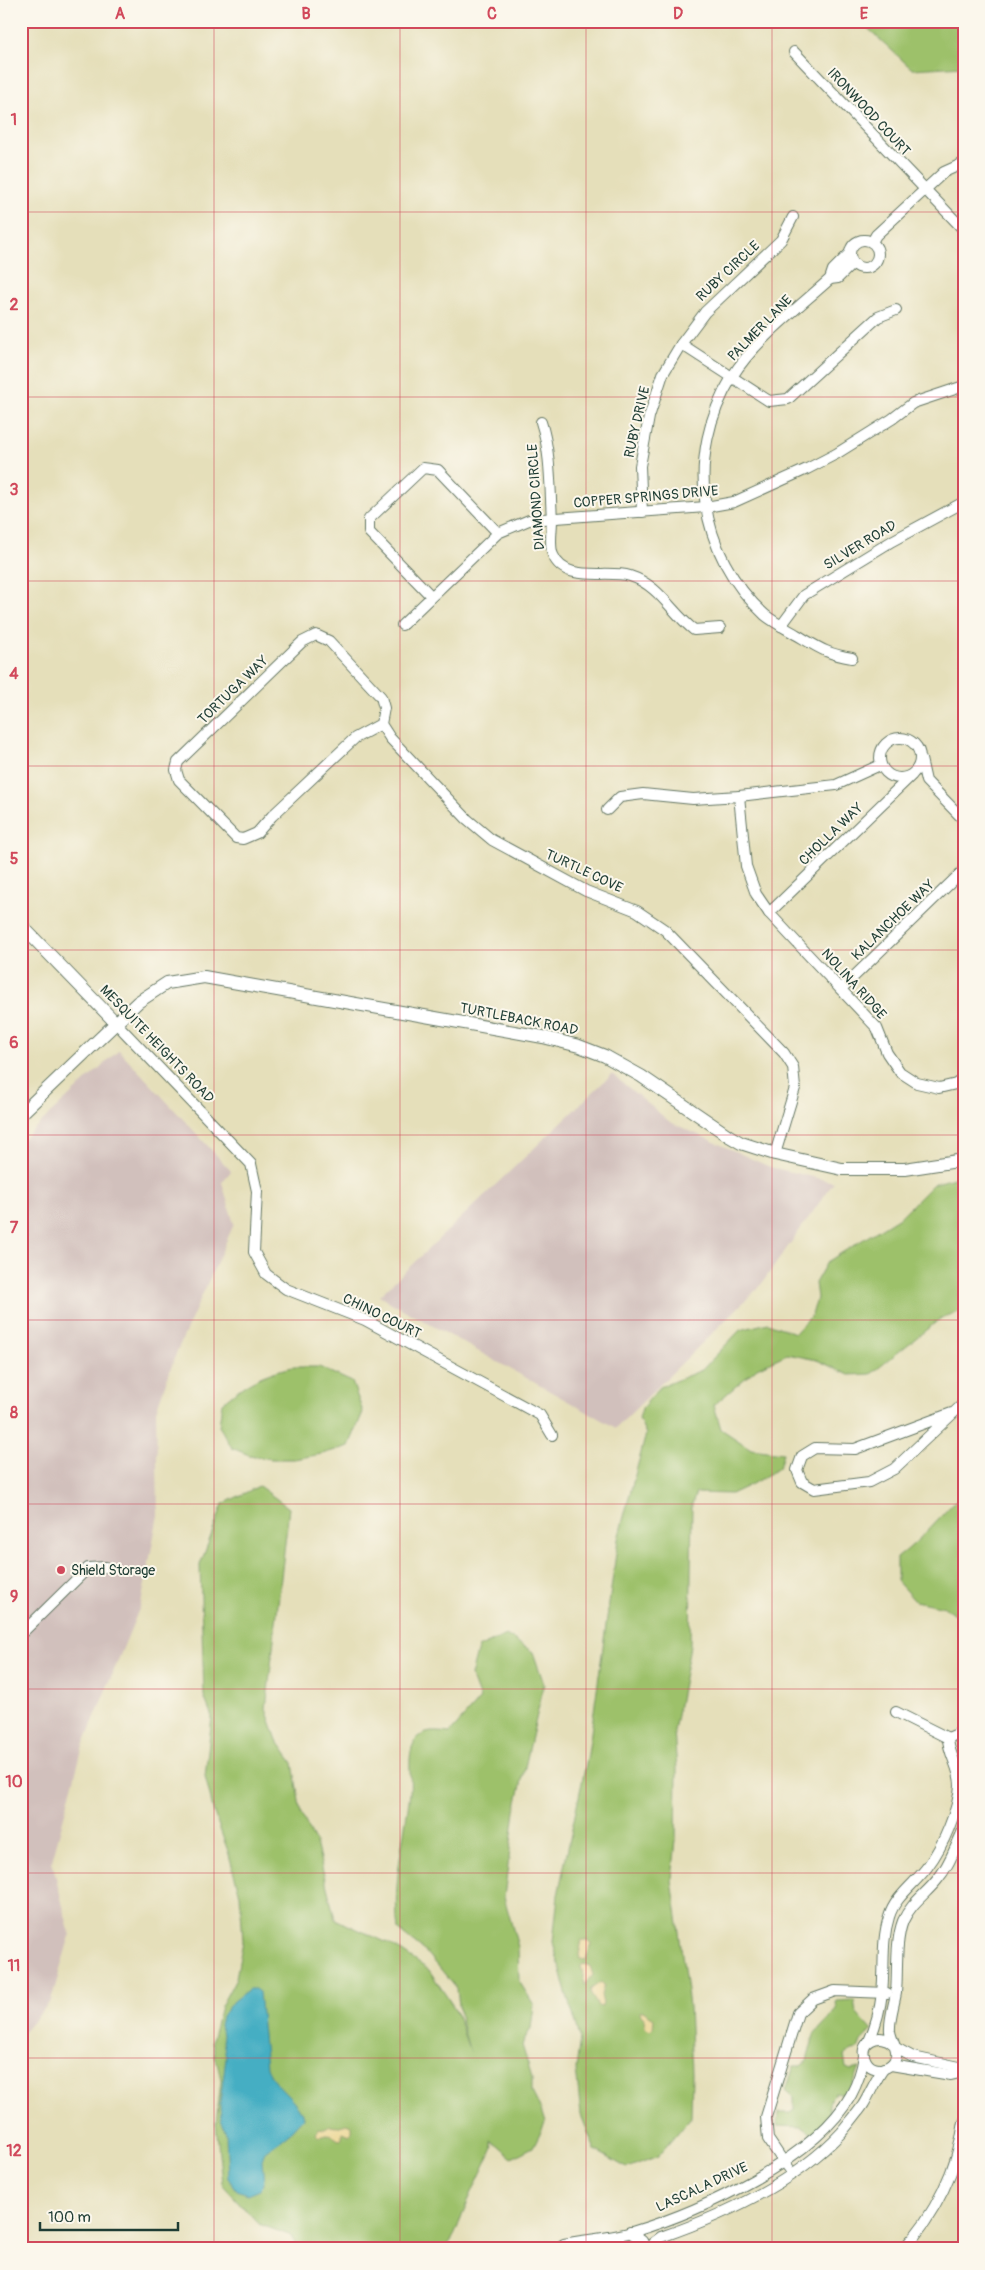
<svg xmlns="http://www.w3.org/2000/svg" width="985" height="2270" font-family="Pangolin,sans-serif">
	<rect width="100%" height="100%" fill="#fbf7ec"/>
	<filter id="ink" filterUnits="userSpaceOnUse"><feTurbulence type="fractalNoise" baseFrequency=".02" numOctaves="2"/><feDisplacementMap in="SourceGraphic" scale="10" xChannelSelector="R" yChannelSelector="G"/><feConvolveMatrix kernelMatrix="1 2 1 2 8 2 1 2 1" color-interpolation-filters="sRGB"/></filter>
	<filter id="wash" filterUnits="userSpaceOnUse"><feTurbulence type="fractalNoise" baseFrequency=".0096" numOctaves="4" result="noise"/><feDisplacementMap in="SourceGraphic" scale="20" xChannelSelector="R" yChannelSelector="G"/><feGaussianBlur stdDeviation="1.12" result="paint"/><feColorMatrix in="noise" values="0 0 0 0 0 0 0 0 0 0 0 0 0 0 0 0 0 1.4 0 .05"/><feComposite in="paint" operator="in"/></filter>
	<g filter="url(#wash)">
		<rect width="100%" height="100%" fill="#e5dfba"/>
		<g fill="#d1c0bc">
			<polygon points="119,1050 231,1171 222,1182 234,1224 177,1351 156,1410 158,1515 141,1604 83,1746 52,1861 70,1935 51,2001 22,2034 21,1141"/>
			<polygon points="612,1074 670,1122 770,1167 834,1182 760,1286 616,1428 379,1296"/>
		</g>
		<g fill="#9dc16b" stroke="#5e7f50">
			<polygon points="860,21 964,21 964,66 912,69"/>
			<polygon points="964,1175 964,1310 941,1318 871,1374 849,1375 817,1360 787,1354 757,1368 714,1405 721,1429 751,1449 783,1453 779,1468 752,1484 731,1494 696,1493 692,1504 690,1646 674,1731 677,1770 676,1840 672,1880 689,2006 692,2073 691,2117 658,2156 627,2168 595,2150 581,2115 576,2069 580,2037 565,1989 553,1942 558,1895 588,1754 618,1539 646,1434 639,1419 642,1408 660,1387 702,1370 740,1330 768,1323 795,1333 812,1315 817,1298 815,1283 827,1262 901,1216 933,1184"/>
			<path d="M292,1367H319L352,1382L363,1412L349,1446L322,1454L294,1459H271L249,1455L232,1448L219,1426L222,1403C246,1382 262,1374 292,1367Z"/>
			<path d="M259,1486L289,1508L266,1709L277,1740L293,1763L301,1814L316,1843L335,1919L390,1944L429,1970L455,2009L470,2052L461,2022L457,1989L429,1955L398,1930C392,1884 404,1840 410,1793C412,1776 406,1755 415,1741C424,1729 437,1732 450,1733L480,1699L471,1675L478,1648L506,1635L533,1652L544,1684L515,1811L504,1897L518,1947L519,1981L534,2005L531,2028L522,2045L532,2078V2092L541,2110L545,2123L533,2147L512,2158L491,2140L493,2147C484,2167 474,2187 465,2208C458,2222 457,2239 443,2249H294L296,2241L289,2235L259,2224L222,2184L216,2123L221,2080L212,2041L221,2006L236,1978L243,1941L240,1895L228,1851L214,1813L205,1776L212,1717L204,1696L200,1565L223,1504Z"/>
			<path d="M964,1492V1633L958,1617L945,1607L915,1601L897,1581V1558C922,1539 941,1515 964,1492Z"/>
			<path d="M854,2000L856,2012L872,2030L861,2041L858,2049L851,2050L844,2056L846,2068L851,2070L860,2068L848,2095L835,2093C828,2100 827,2108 832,2116L814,2135L802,2127L778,2126L779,2113H790L794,2110V2097L786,2090L794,2066H802L807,2061L814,2035L837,2010L836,2001Z"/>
		</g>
		<g fill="#eeda9e" stroke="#868c69">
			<polygon points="582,1940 587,1940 591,1943 586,1960 580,1959 579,1955"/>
			<polygon points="583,1964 590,1966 593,1975 585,1985 581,1966"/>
			<polygon points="601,1982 604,1985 601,1995 603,2004 601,2007 598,2006 590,1993 591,1989"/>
			<polygon points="643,2011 654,2018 653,2028 650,2030 645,2027 644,2018 641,2015 640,2012"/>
			<polygon points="347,2124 352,2126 352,2132 349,2135 342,2132 342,2139 339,2140 329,2134 319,2137 316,2134 319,2128 325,2129 330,2126 336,2127"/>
		</g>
		<path fill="#44aec3" stroke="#32767c" d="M249,1989H255L259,1992L266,2067C273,2086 300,2100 303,2118L287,2135L265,2151L262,2160L264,2183L260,2189L248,2194L236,2190L228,2178L226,2134L221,2119L220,2103L226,2057L220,2025L222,2016L233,2001Z"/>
	</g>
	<g filter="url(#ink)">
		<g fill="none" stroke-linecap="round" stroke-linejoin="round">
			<defs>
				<g id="minor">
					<polyline points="794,52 964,230"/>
					<circle cx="864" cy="254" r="14"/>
					<polyline points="872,242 876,235 944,172 964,163"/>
					<path d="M849,254L833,270L830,279C799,307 753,342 732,377C684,455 698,554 765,615C775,623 787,629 797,635C819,648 827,654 852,658"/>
					<polyline points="830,279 838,278 853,263"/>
					<polyline points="681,344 769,401 788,399 878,317 896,310"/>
					<path d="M541,422C551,453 550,487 552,520C552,530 549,546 553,555C565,584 606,569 630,576C659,585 671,612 694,630L720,628"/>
					<polyline points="642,512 640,466 649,417 663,374 681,344 705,312 781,240 793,217"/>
					<polyline points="431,596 369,532 369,519 423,468 438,470 498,533"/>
					<polyline points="402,625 498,533 529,520 706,507 734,502 807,469 836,454 892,419 913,403 964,386"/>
					<polyline points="781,626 804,595 892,541 964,502"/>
					<polyline points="381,724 355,738 272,816 257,833 243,839 236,838 179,780 176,770 178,762 302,642 316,635 329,641 381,697 384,708 381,724 390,738 467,819 492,840 586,891 637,911 665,930 784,1053 793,1067 795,1088 775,1154"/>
					<circle cx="900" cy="758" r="20"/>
					<polyline points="921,759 926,781 964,820"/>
					<polyline points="739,796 746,866 756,894 769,913 877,1028 887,1053 900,1072 917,1083 939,1088 956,1084 964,1077"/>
					<polyline points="607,810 620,797 643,794 693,799 739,796 836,785 880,765"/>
					<polyline points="769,913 912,775"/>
					<polyline points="841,989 964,870"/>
					<polyline points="116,1023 251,1164 257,1191 254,1252 266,1274 286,1289 365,1320 540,1415 552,1435"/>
					<polyline points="952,1413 855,1449 815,1448 802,1456 797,1470 802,1482 814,1489 869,1482 894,1469 964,1403"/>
					<polyline points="21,1634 88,1568 106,1567"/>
					<polyline points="896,1712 948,1738"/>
					<polyline points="948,1738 964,1731"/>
					<path d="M869,2041C876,2025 880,2010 882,1993C885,1967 881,1942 889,1917C895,1896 916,1883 928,1866C943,1846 959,1809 960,1785C960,1767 948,1754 948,1738"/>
					<path d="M893,2044C880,2030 856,2043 866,2061C873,2074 892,2070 896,2057C898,2048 891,2040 890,2031C889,2019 894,2005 896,1993C898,1970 895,1942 903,1921C911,1903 926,1894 937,1880C950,1865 955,1847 964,1829"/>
					<polyline points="896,2048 913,2057 964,2068"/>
					<polyline points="891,2065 951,2075 964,2072"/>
					<polyline points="787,2167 768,2139 766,2117 798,2013 813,1999 835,1991 887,1993"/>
					<polyline points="630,2232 642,2241 646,2249"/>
					<path d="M557,2249L564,2244C586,2240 610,2238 632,2232C699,2212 816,2159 851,2095C858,2082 862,2070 864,2056"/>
					<path d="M651,2249L653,2243L661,2237C724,2215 797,2181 842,2132C849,2123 857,2114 863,2105C871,2092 875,2080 884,2068"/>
					<path d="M903,2249C935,2216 958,2167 964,2122"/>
				</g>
				<g id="major">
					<polyline points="21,925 116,1023"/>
					<polyline points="21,1114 138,1002 167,983 204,977 543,1037 579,1046 605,1056 641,1076 729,1136 741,1143 775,1154 842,1169 905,1169 964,1160"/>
				</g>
			</defs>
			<use href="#minor" stroke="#647663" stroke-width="12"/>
			<use href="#major" stroke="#647663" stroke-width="14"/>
			<use href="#minor" stroke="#fff" stroke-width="10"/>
			<use href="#major" stroke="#fff" stroke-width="12"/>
		</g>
	</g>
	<path fill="none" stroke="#d1495b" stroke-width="1" stroke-opacity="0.55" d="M214,21V2249M400,21V2249M586,21V2249M772,21V2249M21,212H964M21,397H964M21,581H964M21,766H964M21,950H964M21,1135H964M21,1320H964M21,1504H964M21,1689H964M21,1873H964M21,2058H964"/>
	<circle fill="#d1495b" stroke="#fbf7ec" stroke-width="2" cx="61" cy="1570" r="5"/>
	<g text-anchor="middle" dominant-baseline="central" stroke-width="4" stroke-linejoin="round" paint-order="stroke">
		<g font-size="14" fill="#1f3d34" stroke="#fbf7ec">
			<text transform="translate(869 112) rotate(47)">IRONWOOD COURT</text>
			<text transform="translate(728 271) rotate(-43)">RUBY CIRCLE</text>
			<text transform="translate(760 328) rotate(-46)">PALMER LANE</text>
			<text transform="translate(637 422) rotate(-77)">RUBY DRIVE</text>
			<text transform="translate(536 497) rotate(-94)">DIAMOND CIRCLE</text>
			<text transform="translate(646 497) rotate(-5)">COPPER SPRINGS DRIVE</text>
			<text transform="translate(860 545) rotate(-31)">SILVER ROAD</text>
			<text transform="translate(233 690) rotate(-44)">TORTUGA WAY</text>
			<text transform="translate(831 834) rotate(-44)">CHOLLA WAY</text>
			<text transform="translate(584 871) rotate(25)">TURTLE COVE</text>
			<text transform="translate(893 920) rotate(-44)">KALANCHOE WAY</text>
			<text transform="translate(854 984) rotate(48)">NOLINA RIDGE</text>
			<text transform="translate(519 1019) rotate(11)">TURTLEBACK ROAD</text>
			<text transform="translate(157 1044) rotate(46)">MESQUITE HEIGHTS ROAD</text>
			<text transform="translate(382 1316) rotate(26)">CHINO COURT</text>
			<text transform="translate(702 2187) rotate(-25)">LASCALA DRIVE</text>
		</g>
		<g font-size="14" fill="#1f3d34" stroke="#fbf7ec" text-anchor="start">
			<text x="71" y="1570">Shield Storage</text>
		</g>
	</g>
	<rect width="985" height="2270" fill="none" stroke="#fbf7ec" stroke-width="55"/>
	<path d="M40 2222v8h138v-8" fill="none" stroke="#1f3d34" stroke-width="2.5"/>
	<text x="48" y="2222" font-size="15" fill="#1f3d34" stroke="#fbf7ec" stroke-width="4" paint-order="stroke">100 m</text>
	<rect x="28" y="28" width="930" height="2214" fill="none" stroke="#d1495b" stroke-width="2"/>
	<g font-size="16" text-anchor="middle" font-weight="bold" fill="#d1495b">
		<text x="120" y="19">A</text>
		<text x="306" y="19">B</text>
		<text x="492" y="19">C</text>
		<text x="678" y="19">D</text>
		<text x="864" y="19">E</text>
		<text x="14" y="125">1</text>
		<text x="14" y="310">2</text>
		<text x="14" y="495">3</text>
		<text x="14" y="679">4</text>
		<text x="14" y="864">5</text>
		<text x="14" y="1048">6</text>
		<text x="14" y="1233">7</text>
		<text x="14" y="1418">8</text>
		<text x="14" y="1602">9</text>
		<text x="14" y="1787">10</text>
		<text x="14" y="1971">11</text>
		<text x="14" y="2156">12</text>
	</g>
</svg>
